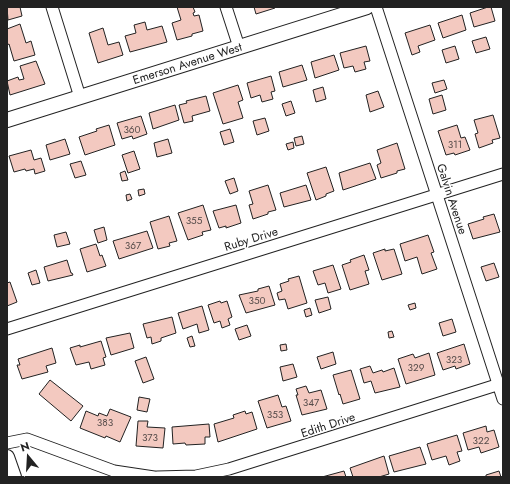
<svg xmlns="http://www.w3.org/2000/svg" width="510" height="484" font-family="Jost,sans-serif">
	<rect width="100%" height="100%" fill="#fff"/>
	<g fill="#f3c9c0" stroke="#222">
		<polygon points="7,7 20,7 22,16 8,20"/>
		<polygon points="177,7 193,7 195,12 193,13 194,16 199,15 203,31 192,34 192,36 177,40 172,23 181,20"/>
		<polygon points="254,7 275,7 275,8 256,14"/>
		<polygon points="488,7 491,7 495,21 474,27 470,13"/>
		<polygon points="462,15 466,30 443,38 438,23"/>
		<polygon points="145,22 147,30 162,26 167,42 130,52 125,36 136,33 134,25"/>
		<polygon points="20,24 26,43 31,41 35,55 14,61 9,44 7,45 7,29"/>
		<polygon points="430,25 435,40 418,46 420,52 412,55 405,33"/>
		<polygon points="103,28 108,45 119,42 123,55 98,63 89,33"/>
		<polygon points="486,37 490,49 476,53 472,41"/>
		<polygon points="366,46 370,61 364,62 366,69 355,72 353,66 344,68 340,53"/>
		<polygon points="455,46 459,59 446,63 442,50"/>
		<polygon points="334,55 339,70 315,78 311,62"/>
		<polygon points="36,61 45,84 10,95 7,81 18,77 19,80 24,79 20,66"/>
		<polygon points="302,65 307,80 283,87 279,72"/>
		<polygon points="271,76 275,91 271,92 273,99 262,102 260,95 251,98 247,83"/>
		<polygon points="444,80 447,89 435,93 432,83"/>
		<polygon points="238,85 243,100 238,102 243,118 223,124 213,93"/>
		<polygon points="323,87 326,99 316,102 313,90"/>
		<polygon points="378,91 384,107 370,112 366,95"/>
		<polygon points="442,95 446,110 433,114 429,99"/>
		<polygon points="206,96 210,111 192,116 193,121 184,123 179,105 187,103 186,101"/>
		<polygon points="291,101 295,113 286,116 282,104"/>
		<polygon points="175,105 179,120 153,129 149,113"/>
		<polygon points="493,115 500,138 492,140 493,143 479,148 475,134 478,133 474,120"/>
		<polygon points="141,116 147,134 133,139 132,136 122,139 117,123"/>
		<polygon points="265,118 269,131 257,135 253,121"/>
		<polygon points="109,125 115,145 85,155 79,137 97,131 96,129"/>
		<polygon points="457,125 461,138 465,137 470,150 455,155 454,153 446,155 438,131"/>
		<polygon points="230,129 234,142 224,145 220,132"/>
		<polygon points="302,136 304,144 296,146 294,138"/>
		<polygon points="65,139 70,154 50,160 46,145"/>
		<polygon points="168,139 172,153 157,157 154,143"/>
		<polygon points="293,142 294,148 288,150 286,144"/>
		<polygon points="397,143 405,169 397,171 397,173 381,178 377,165 381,163 377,150"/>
		<polygon points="31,150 34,160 41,158 45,171 35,174 34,169 26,171 25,169 14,172 9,156"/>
		<polygon points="134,151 140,169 128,173 122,155"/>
		<polygon points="81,161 86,175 75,178 70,164"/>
		<polygon points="370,163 376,179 343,190 339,173"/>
		<polygon points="326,167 334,191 326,194 326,196 316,200 307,173"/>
		<polygon points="125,171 128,180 122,181 120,173"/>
		<polygon points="234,178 238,191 230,194 225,181"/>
		<polygon points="268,185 276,210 268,212 268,214 253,219 249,205 253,204 249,191"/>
		<polygon points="306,185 311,200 284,207 280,193"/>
		<polygon points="144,189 145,194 139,196 138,190"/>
		<polygon points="130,194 132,199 127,201 126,195"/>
		<polygon points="203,205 211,230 202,232 203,235 188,240 178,213"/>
		<polygon points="236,205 241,223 226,228 226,226 219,228 213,211"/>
		<polygon points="494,214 500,232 473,239 468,224 484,219 483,217"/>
		<polygon points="169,216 177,241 169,243 170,246 158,249 150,222"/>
		<polygon points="104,227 107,240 98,243 94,230"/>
		<polygon points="147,231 153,248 119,259 113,241"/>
		<polygon points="66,232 70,244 57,247 54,235"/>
		<polygon points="428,235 434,252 431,253 437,269 422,274 417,257 405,261 400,244"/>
		<polygon points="96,244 100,256 102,255 106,266 87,272 80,249"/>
		<polygon points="385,249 385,251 394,249 402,274 382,280 373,253"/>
		<polygon points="364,255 369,270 365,271 369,284 350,290 342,265 351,262 350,260"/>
		<polygon points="67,260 71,273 72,273 73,275 48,281 44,267"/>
		<polygon points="494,263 499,277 486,281 481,267"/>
		<polygon points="333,265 341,289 328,293 325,283 318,285 313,271"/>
		<polygon points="36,270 40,283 32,285 28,273"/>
		<polygon points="299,276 307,303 288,309 285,299 279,300 277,293 282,291 280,284 289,281 288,279"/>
		<polygon points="10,282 17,302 7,306 7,283"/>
		<polygon points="269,286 275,305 246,313 239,295 258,291 258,289"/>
		<polygon points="328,297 331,309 319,313 315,300"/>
		<polygon points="220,301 221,303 227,301 232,317 228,319 230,325 222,328 220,321 214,323 208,305"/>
		<polygon points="415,303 416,308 410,310 408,305"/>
		<polygon points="202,306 209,330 199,333 197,324 183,329 178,313"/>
		<polygon points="310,308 312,315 306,317 304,310"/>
		<polygon points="172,317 176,333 161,338 161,341 152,344 151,337 147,338 143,324"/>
		<polygon points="452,319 456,332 443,336 439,323"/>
		<polygon points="247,325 251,336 239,340 235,329"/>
		<polygon points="392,331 394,337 389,338 388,332"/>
		<polygon points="130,333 134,348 111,355 106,338"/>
		<polygon points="192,336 195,346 190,347 187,338"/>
		<polygon points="101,341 106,357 103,358 105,365 91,369 89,362 76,365 70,348 80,345 80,347"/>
		<polygon points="286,344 287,350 281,351 280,345"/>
		<polygon points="464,344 470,364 456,369 455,366 443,370 437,353"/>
		<polygon points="52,348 56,363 46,366 48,372 22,379 17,365 20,365 18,359"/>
		<polygon points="333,352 336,364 321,369 317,357"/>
		<polygon points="429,353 435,375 406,384 398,359 413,354 415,358"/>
		<polygon points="146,357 154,379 143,383 135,361"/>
		<polygon points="293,364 297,377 283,381 280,367"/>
		<polygon points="370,366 373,373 382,370 383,372 394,368 400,387 375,393 371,381 364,383 360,369"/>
		<polygon points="351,370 360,399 343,404 340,394 339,395 333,375"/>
		<polygon points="50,380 83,406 71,421 39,394"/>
		<polygon points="306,386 309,393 321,390 327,409 302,415 296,395 298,395 296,389"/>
		<polygon points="278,395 282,407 286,406 291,421 267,428 258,401"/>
		<polygon points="139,397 150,399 147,412 137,410"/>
		<polygon points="110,409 131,417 120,442 106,436 105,438 80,428 86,411 98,416 99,413 107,416"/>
		<polygon points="245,411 246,414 252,412 257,429 218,442 214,424 234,418 233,415"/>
		<polygon points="138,421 148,421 147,427 165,428 163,448 136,446"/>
		<polygon points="209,424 210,437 205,437 205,444 186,445 185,443 173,444 172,427"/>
		<polygon points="486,426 487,432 494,430 499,447 481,453 479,447 468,450 463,433"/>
		<polygon points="457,435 462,451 457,452 460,461 449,465 446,456 432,460 427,444"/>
		<polygon points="420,447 426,464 394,472 389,456"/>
		<polygon points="384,456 389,474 379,477 353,477 350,468"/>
		<polygon points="344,471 346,477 322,477"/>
		<polygon points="499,471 501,477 486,477 486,475"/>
	</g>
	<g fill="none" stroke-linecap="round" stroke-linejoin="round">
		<defs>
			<g id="minor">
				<polyline points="52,7 80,97"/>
				<polyline points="226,7 239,47"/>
				<polyline points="376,7 503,399"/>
				<polyline points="7,329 503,174"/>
				<polyline points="7,443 27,439 114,471 154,477"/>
				<polyline points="157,477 196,476 229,469 503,383"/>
			</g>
			<g id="tertiary">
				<path id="s1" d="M7,120L367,7"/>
				<polyline points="7,457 14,477"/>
			</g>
		</defs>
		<use href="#minor" stroke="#222" stroke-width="13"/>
		<use href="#tertiary" stroke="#222" stroke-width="16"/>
		<use href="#minor" stroke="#fff" stroke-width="11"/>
		<use href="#tertiary" stroke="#fff" stroke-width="14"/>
	</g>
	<g text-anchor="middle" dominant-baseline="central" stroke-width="3" stroke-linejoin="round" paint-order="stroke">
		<g font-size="10" fill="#564c4a">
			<text x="132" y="129">360</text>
			<text x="455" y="144">311</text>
			<text x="194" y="220">355</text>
			<text x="133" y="245">367</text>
			<text x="257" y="300">350</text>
			<text x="454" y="359">323</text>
			<text x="416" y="367">329</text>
			<text x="311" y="402">347</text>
			<text x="275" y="414">353</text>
			<text x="105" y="422">383</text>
			<text x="150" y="437">373</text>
			<text x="481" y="440">322</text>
		</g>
		<g font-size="12" fill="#222" stroke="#fff">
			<text stroke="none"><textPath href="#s1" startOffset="189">Emerson Avenue West</textPath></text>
			<text transform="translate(452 199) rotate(72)">Galvin Avenue</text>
			<text transform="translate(251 239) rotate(-17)">Ruby Drive</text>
			<text transform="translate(328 425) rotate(-18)">Edith Drive</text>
		</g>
	</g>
	<rect width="510" height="484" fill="none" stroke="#222222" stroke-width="16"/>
	<g transform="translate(28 456) rotate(342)" stroke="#ffffff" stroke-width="3" paint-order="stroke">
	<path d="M0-3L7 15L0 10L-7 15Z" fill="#222222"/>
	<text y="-6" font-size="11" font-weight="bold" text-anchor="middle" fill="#222222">N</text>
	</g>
</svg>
